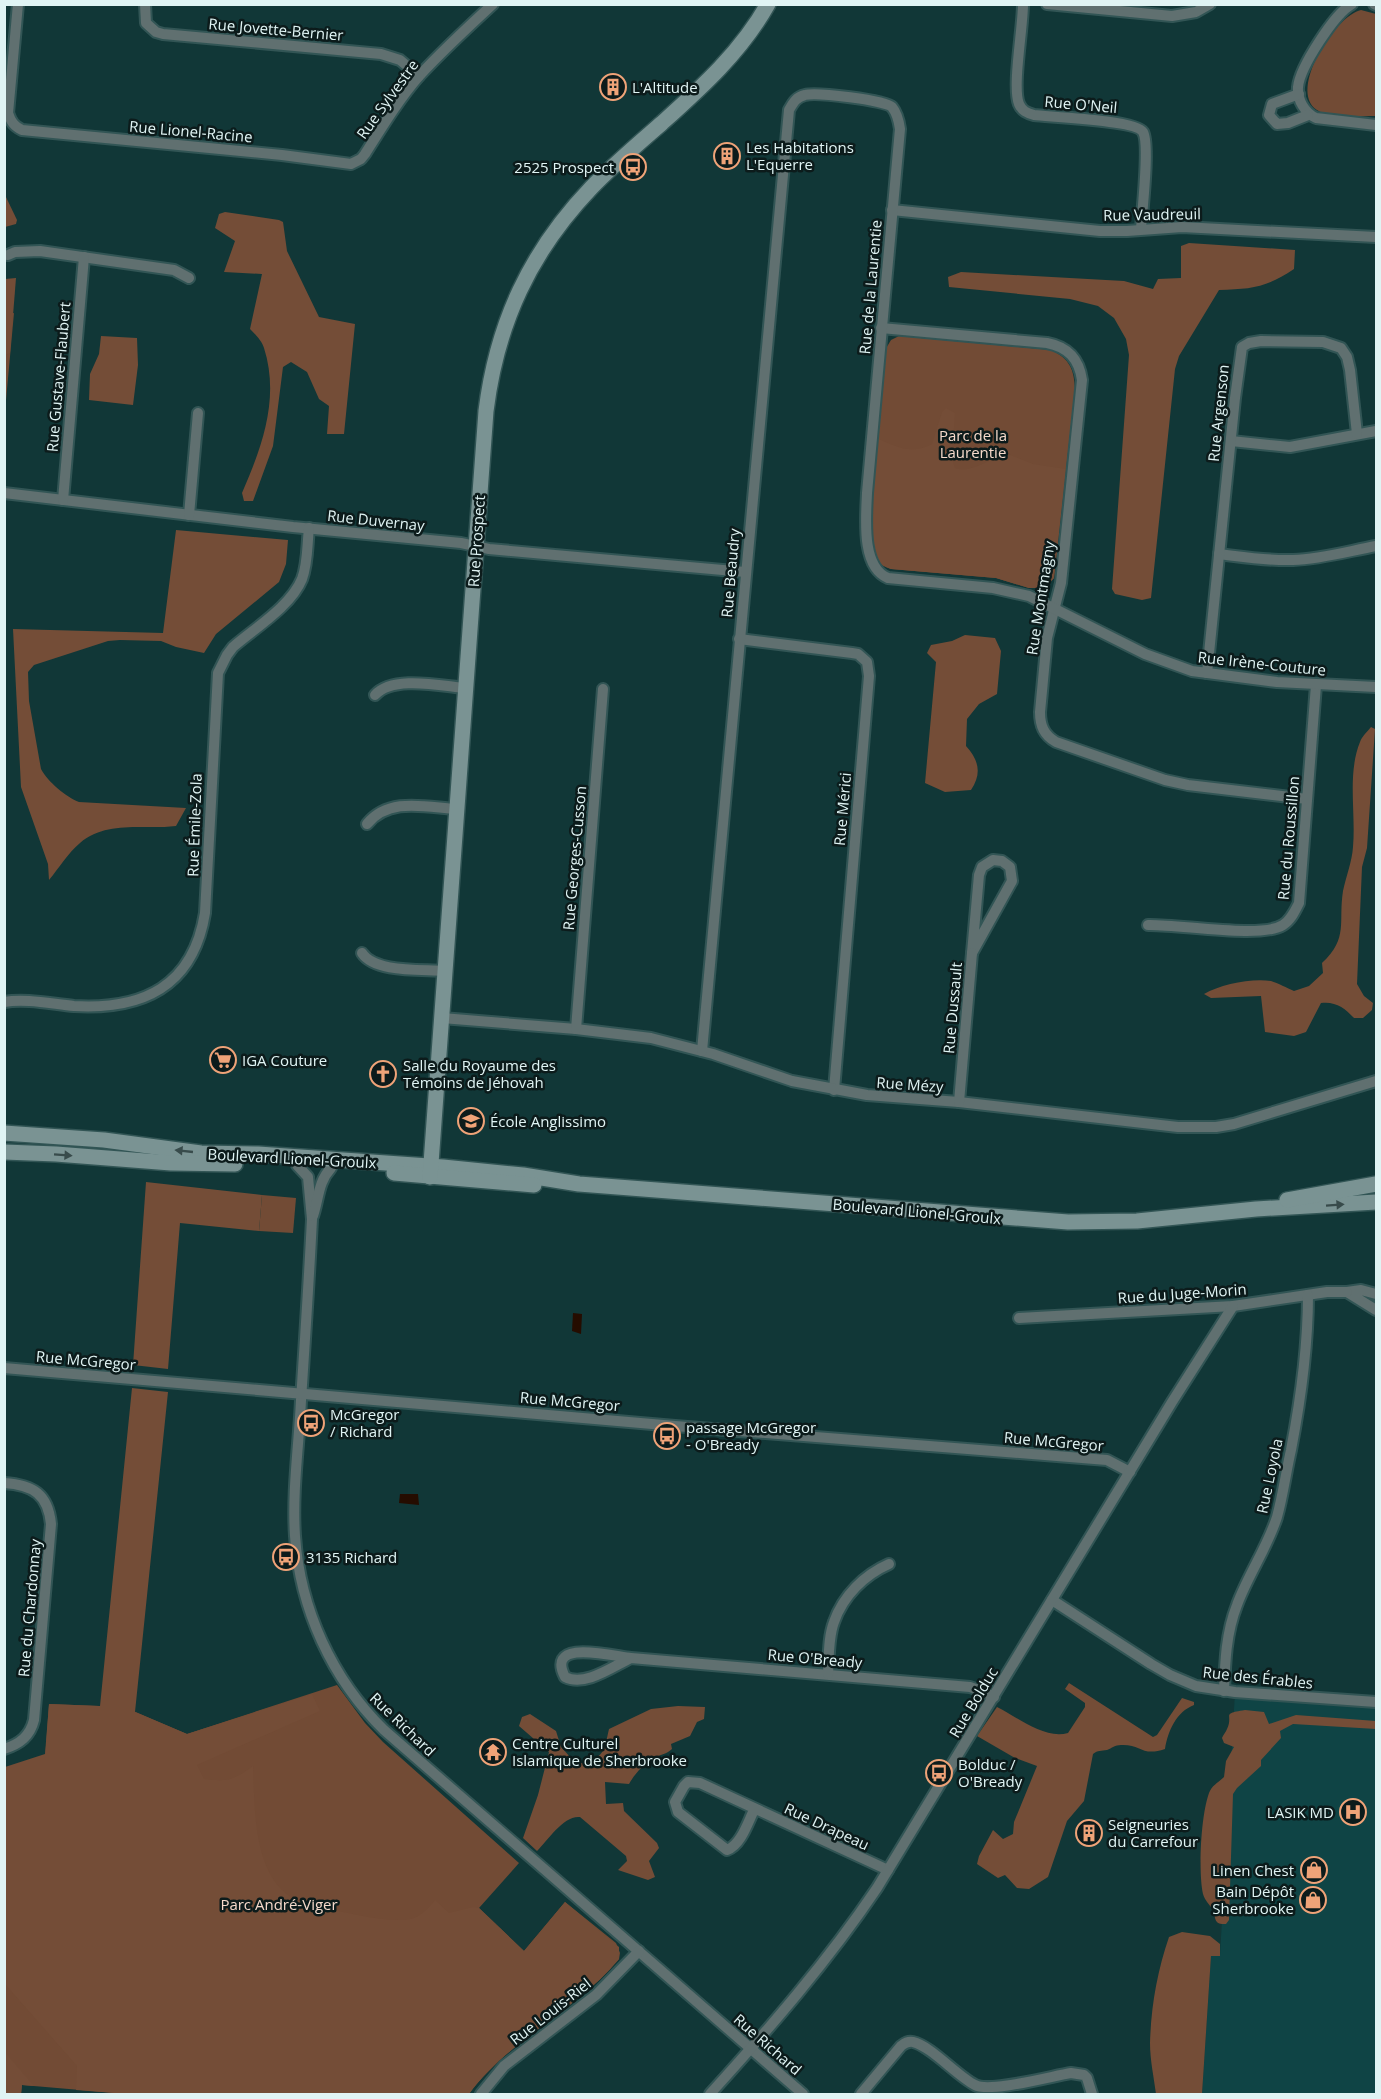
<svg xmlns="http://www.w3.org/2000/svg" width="1381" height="2099" font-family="'Open Sans',sans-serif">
	<rect width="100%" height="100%" fill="#113737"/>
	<polygon fill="#0f4445" points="1235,1692 1376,1702 1376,2094 1202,2094 1211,1955 1220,1955"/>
	<g fill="#724b35">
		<path d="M1361,10L1376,14V116C1361,116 1329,119 1317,110C1287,90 1336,15 1361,10Z"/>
		<polygon points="14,313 5,411 5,315"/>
		<path d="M899,336L1051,350C1070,359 1074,369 1075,389L1054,578L1045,588H1029L996,578L891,569L882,565L874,544L873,498L885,350L891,340Z"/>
		<polygon points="262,1195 296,1198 293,1233 259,1231"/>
		<path d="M337,1685L365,1723L383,1742L519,1863L479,1908L524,1951L565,1902L616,1943L620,1953L619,1959C576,2011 509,2039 469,2094H127L22,2085L21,2094H5V1830L42,1801L49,1704L124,1707L187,1734Z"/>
	</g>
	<g fill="#744d37">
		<polygon points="5,195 17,220 16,224 5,227"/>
		<path d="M225,212L279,220L283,222L287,251L319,317L355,324L344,434H327L329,406L319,399L307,372L291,362L283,367L273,446L253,501H244L242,493C262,447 280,398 264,348C262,341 255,334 250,329L262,274L224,272L235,241L215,228L219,214Z"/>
		<path d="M1189,243L1295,250L1294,269C1266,288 1251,289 1219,290L1179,356L1175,369L1151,598L1142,600L1115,594L1112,589L1129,355L1126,339L1114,318L1098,306L1070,299L949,287L948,277L961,272L1124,281L1153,289L1158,279L1181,278V246Z"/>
		<polygon points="16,278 10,353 5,355 5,279"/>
		<polygon points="101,336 137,338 138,365 133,405 89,400 90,374 99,354"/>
		<path d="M946,408L955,413L952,459L955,468C969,474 992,459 1005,453L1033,464L1066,469L1054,578L1045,588H1029L996,578L891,569C885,567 880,565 877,559C867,535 875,465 877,438C896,447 912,455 932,444L942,412Z"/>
		<path d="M176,530L288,540L286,564L279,582L216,634L204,653L176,647L161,641L120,640L108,641L34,665L28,672L29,701L41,769C48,782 66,797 79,802L186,808L176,826C144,830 107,820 80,843C68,853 59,868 49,880L48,864L21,787L13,629L163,633Z"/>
		<path d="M965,635L995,638L1001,651L997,694L979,704L967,719L966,746C979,760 982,774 971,790L945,792L925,783L936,662L927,653L931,645L952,641Z"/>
		<path d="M1371,727L1375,729L1367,848L1362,867L1357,984L1364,996L1373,1003L1372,1010L1363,1018H1354C1345,1008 1335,1001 1321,1003L1306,1032L1294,1036L1265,1032L1261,996L1211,998L1204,994C1221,984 1252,978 1271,981C1278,983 1287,988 1294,991L1309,986L1323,973L1322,963C1349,938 1338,922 1343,891C1346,876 1352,862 1353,847C1356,813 1347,774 1360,742C1362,736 1368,731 1371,727Z"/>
		<polygon points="146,1182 262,1195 259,1231 180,1223 168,1369 133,1365"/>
		<path d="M132,1388L168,1392L135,1712L187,1734L312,1694L320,1711L197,1765L204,1779C229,1782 233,1780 253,1766C255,1810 252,1886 304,1903C329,1908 391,1926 414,1918C422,1915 430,1907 435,1900L449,1913L473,1907L479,1908L524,1951L565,1902L619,1947V1959C576,2011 509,2039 469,2094H127L76,2090L77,2066L5,1984V1767L45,1754L49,1704L100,1706Z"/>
		<path d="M1069,1683L1153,1737L1157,1735L1182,1698L1194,1702V1705C1176,1712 1168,1731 1165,1749C1142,1757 1141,1744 1121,1745C1115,1745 1112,1748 1107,1750C1101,1751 1098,1750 1093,1754L1084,1801L1067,1821L1048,1877L1029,1889L1017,1888L1005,1875L998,1878L977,1864L979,1856L993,1830L1003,1839L1013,1834L1014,1822L1037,1766L1015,1758L977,1736L997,1707C1017,1717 1045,1740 1068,1733L1085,1707V1703L1065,1689Z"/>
		<path d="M678,1706L705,1707L704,1719L697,1722L690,1736L671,1744L672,1749C665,1755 661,1754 654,1758C644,1763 634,1775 629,1784L605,1782L606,1804L623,1803L624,1811L657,1843L659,1848L649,1861L655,1877L648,1880L618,1870L627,1861L626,1856L580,1817C564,1815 548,1840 537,1851L523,1838L538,1795L549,1752L519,1726L522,1717L530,1714L556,1731L561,1747L572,1759L584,1764C606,1755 604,1750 609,1729L651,1709Z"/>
		<path d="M1245,1710L1264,1712L1269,1724L1296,1715L1376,1721V1729L1293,1724L1280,1731L1281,1738L1261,1760V1766L1237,1788L1233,1794L1229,1920L1226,1924C1214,1925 1216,1919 1213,1910C1210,1905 1205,1901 1203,1894C1198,1871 1201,1815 1209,1793C1212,1785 1218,1783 1224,1777L1226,1761L1234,1747L1224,1743L1222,1738C1223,1735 1226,1732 1227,1729C1234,1714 1220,1714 1245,1710Z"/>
		<path d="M1182,1932L1210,1936L1220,1944V1956H1211L1202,2094H1156C1154,2078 1150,2060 1150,2043C1151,2007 1157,1972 1169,1937Z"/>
		<polygon points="4,2051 34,2086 22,2085 21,2094 5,2094"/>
	</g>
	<g fill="#250c00">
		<polygon points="573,1313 582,1314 581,1334 572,1331"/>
		<polygon points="400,1494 418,1494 419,1505 399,1503"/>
	</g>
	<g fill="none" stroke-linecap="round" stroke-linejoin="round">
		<defs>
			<g id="street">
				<path d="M18,4L8,113C11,122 14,126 22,130L282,155L351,164L361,159L365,154C382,127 399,99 420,75C443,50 468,27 493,4"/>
				<polyline points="145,4 146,23 156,32 163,34 381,54 400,60 419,76"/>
				<path d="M1023,4C1023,28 1012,87 1019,104C1022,111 1027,113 1034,115C1052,117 1136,120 1143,132C1150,144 1142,212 1141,229"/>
				<polyline points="1047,4 1172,16 1196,12 1210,4"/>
				<path d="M1352,4C1335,13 1300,67 1298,87C1297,100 1305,113 1316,118L1376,125"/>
				<polyline points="1374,4 1376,5"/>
				<polyline points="1299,94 1272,104 1269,115 1277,124 1288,123 1308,115"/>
				<polyline points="892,210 1100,231 1127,231 1182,227 1376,237"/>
				<polyline points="8,255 15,252 40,251 174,270 189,278"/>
				<path d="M881,328L1047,343C1068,347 1079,359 1082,380L1061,583L1047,638L1040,712C1040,726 1044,735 1056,742L1165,780L1188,785L1307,799"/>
				<polyline points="1231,441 1290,447 1376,431"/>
				<polyline points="4,493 293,527 461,543 489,549 745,572"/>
				<polyline points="63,500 84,257"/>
				<polyline points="189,515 198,413"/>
				<path d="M1219,554C1244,557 1268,561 1293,560C1321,559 1349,551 1376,546"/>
				<polyline points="739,639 852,653 858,654 867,662 869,676 834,1090"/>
				<polyline points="1207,673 1235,398 1242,347 1249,343 1261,341 1323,342 1341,348 1347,357 1350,370 1357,434"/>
				<path d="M375,695C393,675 441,686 466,688"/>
				<path d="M367,824C389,797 425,807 456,809"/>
				<polygon points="993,860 1002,861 1010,867 1012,881 972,953 979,875 982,867"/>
				<path d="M1148,925C1179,924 1261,939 1283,925C1291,920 1295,911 1299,903L1316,685"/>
				<path d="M362,953C375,973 422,969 445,971"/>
				<path d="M4,1002C26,998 52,1004 74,1006C144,1010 193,986 205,913L218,673L227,655L233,647C255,628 291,606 302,579C308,563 307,545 309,528"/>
				<polyline points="442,1018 576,1029 651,1038 713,1054 792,1081 867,1095 959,1102 1178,1127 1216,1127 1234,1124 1376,1081"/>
				<polyline points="576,1029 603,689"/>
				<path d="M702,1051L789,110C793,103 796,97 805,95C816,92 885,100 892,107C897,113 899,122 900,129L867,493C866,518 861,567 888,578L993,588L1029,596L1145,654L1192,671L1277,682L1376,687"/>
				<polyline points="959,1102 972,953"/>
				<path d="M297,1165L308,1177L312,1219C309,1279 305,1340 301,1400C299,1445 292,1491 295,1536C300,1609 332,1679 384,1730L803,2094"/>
				<path d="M313,1216C319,1198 318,1182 331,1168"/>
				<polyline points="1376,1294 1361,1290 1347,1292 1376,1310"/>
				<polyline points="1019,1318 1233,1306 1327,1292 1347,1292"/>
				<polyline points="4,1368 675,1426 1107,1460 1130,1472"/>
				<path d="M4,1483C33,1485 48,1494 51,1524L34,1720C30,1736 20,1744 4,1749"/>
				<polyline points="1052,1600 1151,1664 1170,1675 1196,1686 1235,1692 1376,1702"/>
				<path d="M631,1658C612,1667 585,1687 565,1677C545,1638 612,1656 631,1658L970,1687L984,1692L994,1697"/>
				<path d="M828,1674C829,1658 828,1638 834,1622C843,1596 864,1575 889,1564"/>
				<path d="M1224,1691C1225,1662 1226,1633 1237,1605C1248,1575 1267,1548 1277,1517C1283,1495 1286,1472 1291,1450C1301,1398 1308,1348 1308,1295"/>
				<path d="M754,1810C748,1822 741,1845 727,1850L678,1812L675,1802L684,1786L688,1782L700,1783L888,1870"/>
				<polyline points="481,2094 504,2066 596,1995 639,1951"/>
				<path d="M710,2094C769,2029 828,1961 877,1888L1172,1402L1233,1306"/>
				<path d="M861,2094L901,2046C905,2043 908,2041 913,2042C931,2046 957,2076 975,2085C990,2093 1052,2076 1071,2073L1084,2075L1087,2078L1092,2094"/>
			</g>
			<g id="secondary">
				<polyline points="4,1133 104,1140 201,1153 258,1154 443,1167 523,1175 579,1184 1068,1222 1137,1221 1256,1209 1376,1202"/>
				<polyline points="4,1152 56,1154 171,1163 235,1164"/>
				<polyline points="394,1173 534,1185"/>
				<path d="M430,1177L486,411C497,323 530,252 591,188C613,165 638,144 662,123C702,87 741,52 768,4"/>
				<polyline points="1287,1200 1376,1184"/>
			</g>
		</defs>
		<use href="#street" stroke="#325555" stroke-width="14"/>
		<use href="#secondary" stroke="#325555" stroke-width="18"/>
		<use href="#street" stroke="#607070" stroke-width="10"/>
		<use href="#secondary" stroke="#7a9393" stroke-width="15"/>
	</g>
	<defs><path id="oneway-solid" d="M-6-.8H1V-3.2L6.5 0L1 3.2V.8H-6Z" transform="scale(1.5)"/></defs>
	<g fill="#384b4b">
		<use href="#oneway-solid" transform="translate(184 1151) rotate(-174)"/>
		<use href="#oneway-solid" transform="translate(63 1155) rotate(4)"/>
		<use href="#oneway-solid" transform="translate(1335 1205) rotate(-4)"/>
	</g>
	<defs>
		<symbol id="building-ring" viewBox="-11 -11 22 22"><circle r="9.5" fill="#0c1b1b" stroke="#efa378" stroke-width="1.5"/><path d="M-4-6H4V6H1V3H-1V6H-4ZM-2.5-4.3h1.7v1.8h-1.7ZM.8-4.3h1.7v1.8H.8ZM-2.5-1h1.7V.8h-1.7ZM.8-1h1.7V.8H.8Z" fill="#efa378"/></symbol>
		<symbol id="bus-ring" viewBox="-11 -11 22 22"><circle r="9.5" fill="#0c1b1b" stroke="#efa378" stroke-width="1.5"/><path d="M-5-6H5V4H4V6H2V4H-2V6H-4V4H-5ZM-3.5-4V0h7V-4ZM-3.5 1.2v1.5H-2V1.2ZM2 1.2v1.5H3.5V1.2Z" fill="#efa378"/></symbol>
		<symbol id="supermarket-ring" viewBox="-11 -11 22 22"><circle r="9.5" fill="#0c1b1b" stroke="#efa378" stroke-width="1.5"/><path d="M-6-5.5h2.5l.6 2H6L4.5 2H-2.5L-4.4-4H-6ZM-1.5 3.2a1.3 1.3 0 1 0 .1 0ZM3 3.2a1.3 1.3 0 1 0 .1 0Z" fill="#efa378"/></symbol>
		<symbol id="church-ring" viewBox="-11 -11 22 22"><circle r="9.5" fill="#0c1b1b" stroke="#efa378" stroke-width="1.5"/><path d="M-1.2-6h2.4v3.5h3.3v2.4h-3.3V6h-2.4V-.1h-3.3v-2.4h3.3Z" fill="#efa378"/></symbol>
		<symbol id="school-ring" viewBox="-11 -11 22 22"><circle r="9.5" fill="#0c1b1b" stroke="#efa378" stroke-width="1.5"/><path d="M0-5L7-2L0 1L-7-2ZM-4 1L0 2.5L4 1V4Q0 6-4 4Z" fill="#efa378"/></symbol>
		<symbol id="temple-ring" viewBox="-11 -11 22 22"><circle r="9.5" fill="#0c1b1b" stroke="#efa378" stroke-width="1.5"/><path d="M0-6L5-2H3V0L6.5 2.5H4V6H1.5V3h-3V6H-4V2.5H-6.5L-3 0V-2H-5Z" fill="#efa378"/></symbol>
		<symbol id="hospital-ring" viewBox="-11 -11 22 22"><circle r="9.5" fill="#0c1b1b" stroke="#efa378" stroke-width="1.5"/><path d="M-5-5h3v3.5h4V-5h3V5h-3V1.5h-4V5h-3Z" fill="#efa378"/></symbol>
		<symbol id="shop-ring" viewBox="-11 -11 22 22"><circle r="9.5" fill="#0c1b1b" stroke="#efa378" stroke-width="1.5"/><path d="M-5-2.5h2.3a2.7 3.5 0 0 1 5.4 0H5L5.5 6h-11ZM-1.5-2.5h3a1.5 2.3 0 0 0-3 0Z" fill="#efa378"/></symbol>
	</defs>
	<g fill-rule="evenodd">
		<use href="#building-ring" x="598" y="72" width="30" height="30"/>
		<use href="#building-ring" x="712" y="141" width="30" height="30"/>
		<use href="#bus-ring" x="618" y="152" width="30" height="30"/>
		<use href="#supermarket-ring" x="208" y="1045" width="30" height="30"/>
		<use href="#church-ring" x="368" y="1059" width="30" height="30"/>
		<use href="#school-ring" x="456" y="1106" width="30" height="30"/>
		<use href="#bus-ring" x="296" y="1408" width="30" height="30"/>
		<use href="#bus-ring" x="652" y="1421" width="30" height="30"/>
		<use href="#bus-ring" x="271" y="1542" width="30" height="30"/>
		<use href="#temple-ring" x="478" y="1737" width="30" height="30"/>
		<use href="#bus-ring" x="924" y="1758" width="30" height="30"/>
		<use href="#hospital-ring" x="1338" y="1797" width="30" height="30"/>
		<use href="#building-ring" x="1074" y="1818" width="30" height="30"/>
		<use href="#shop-ring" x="1299" y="1855" width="30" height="30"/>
		<use href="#shop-ring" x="1298" y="1885" width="30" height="30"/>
	</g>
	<g text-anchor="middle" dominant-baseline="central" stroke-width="5" stroke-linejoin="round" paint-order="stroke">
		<g font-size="15" fill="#e0f4f4" stroke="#0c1b1b">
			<text transform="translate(276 29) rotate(5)">Rue Jovette-Bernier</text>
			<text transform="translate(387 99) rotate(-54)">Rue Sylvestre</text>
			<text transform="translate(1081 104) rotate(5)">Rue O'Neil</text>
			<text transform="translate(191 131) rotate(5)">Rue Lionel-Racine</text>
			<text transform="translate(1152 214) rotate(-1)">Rue Vaudreuil</text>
			<text transform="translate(870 287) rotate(-85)">Rue de la Laurentie</text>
			<text transform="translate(58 377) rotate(-85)">Rue Gustave-Flaubert</text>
			<text transform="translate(1218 413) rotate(-84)">Rue Argenson</text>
			<text transform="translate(376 520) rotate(6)">Rue Duvernay</text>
			<text transform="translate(476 541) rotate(-86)">Rue Prospect</text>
			<text transform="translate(730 573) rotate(-85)">Rue Beaudry</text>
			<text transform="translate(1040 598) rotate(-81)">Rue Montmagny</text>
			<text transform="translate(1262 663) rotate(6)">Rue Irène-Couture</text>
			<text transform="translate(842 809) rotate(-85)">Rue Mérici</text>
			<text transform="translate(194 825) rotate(-88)">Rue Émile-Zola</text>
			<text transform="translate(1288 838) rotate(-85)">Rue du Roussillon</text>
			<text transform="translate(574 858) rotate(-85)">Rue Georges-Cusson</text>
			<text transform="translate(952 1008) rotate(-85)">Rue Dussault</text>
			<text transform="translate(910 1084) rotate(4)">Rue Mézy</text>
			<text transform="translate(292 1158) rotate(3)">Boulevard Lionel-Groulx</text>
			<text transform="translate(917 1211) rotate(5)">Boulevard Lionel-Groulx</text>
			<text transform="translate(1182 1293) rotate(-4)">Rue du Juge-Morin</text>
			<text transform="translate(86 1360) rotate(5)">Rue McGregor</text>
			<text transform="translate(570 1401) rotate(5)">Rue McGregor</text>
			<text transform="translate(1054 1441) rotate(5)">Rue McGregor</text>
			<text transform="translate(1269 1476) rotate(-78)">Rue Loyola</text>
			<text transform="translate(29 1608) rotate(-85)">Rue du Chardonnay</text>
			<text transform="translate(815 1658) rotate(5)">Rue O'Bready</text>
			<text transform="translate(1258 1677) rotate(6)">Rue des Érables</text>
			<text transform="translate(973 1702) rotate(-59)">Rue Bolduc</text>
			<text transform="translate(403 1724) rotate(44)">Rue Richard</text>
			<text transform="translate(827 1826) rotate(25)">Rue Drapeau</text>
			<text transform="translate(550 2011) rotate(-38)">Rue Louis-Riel</text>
			<text transform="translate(768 2044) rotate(41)">Rue Richard</text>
		</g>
		<g font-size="15" fill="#e0f4f4" stroke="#0c1b1b" text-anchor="start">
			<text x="632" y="87">L'Altitude</text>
			<text x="746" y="147">Les Habitations<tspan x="746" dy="17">L'Equerre</tspan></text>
			<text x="614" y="167" text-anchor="end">2525 Prospect</text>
			<text x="242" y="1060">IGA Couture</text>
			<text x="403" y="1065">Salle du Royaume des<tspan x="403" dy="17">Témoins de Jéhovah</tspan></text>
			<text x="490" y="1121">École Anglissimo</text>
			<text x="330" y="1414">McGregor<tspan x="330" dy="17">/ Richard</tspan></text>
			<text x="686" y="1427">passage McGregor<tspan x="686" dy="17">- O'Bready</tspan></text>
			<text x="306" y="1557">3135 Richard</text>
			<text x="512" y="1743">Centre Culturel<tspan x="512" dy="17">Islamique de Sherbrooke</tspan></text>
			<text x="958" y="1764">Bolduc /<tspan x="958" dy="17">O'Bready</tspan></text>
			<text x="1334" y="1812" text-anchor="end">LASIK MD</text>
			<text x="1108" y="1824">Seigneuries<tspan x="1108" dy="17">du Carrefour</tspan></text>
			<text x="1294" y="1870" text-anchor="end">Linen Chest</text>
			<text x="1294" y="1891" text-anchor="end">Bain Dépôt<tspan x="1294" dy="17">Sherbrooke</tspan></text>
		</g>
		<g font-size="15" fill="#f6dacb" stroke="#0c1b1b">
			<text x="973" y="435">Parc de la<tspan x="973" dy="17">Laurentie</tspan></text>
			<text x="279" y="1904">Parc André-Viger</text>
		</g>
	</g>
	<rect width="1381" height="2099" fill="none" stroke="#e0f4f4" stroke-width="12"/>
</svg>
